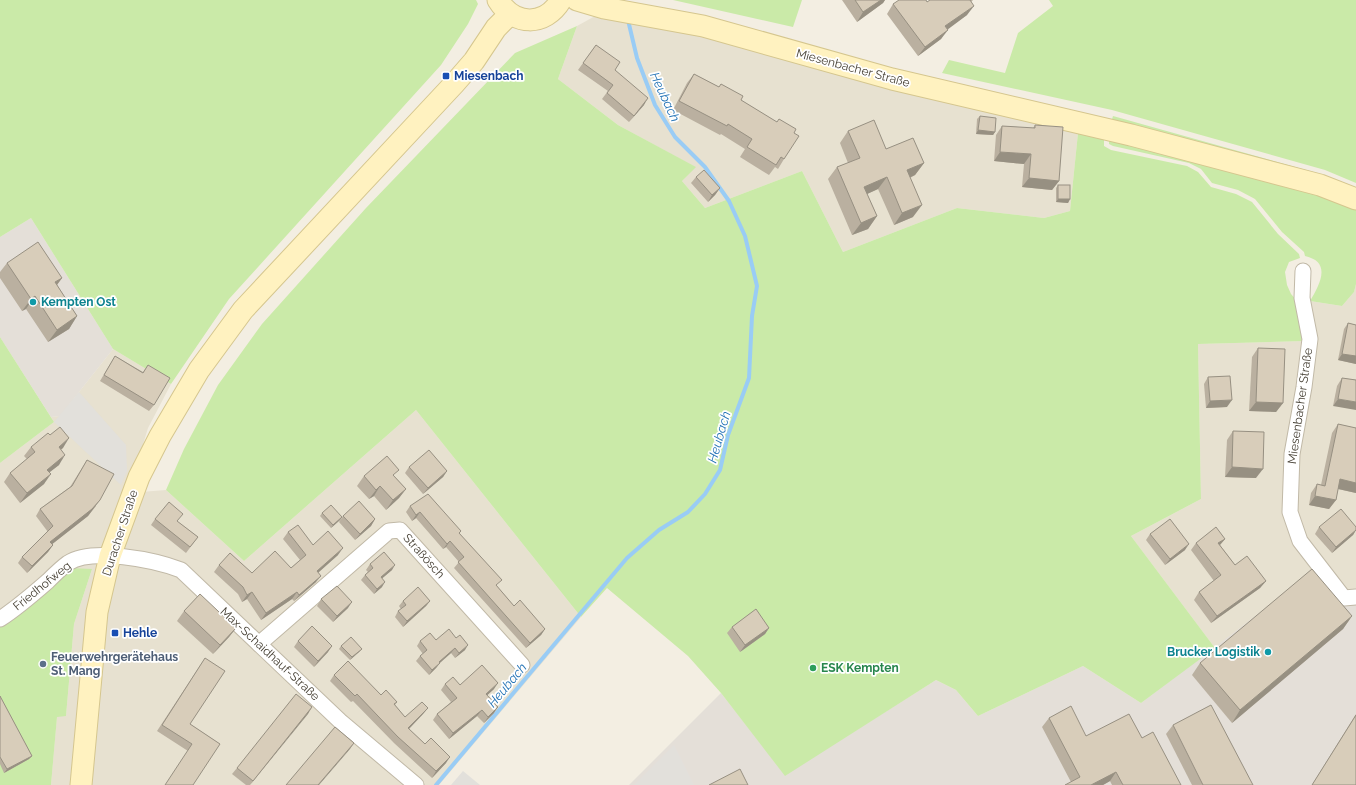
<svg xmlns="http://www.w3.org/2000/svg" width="1356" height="785" font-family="Raleway,sans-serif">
	<rect width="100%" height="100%" fill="#f3eee2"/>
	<g fill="#e7e1d0">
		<polygon points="597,15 704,34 1078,133 1070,211 1044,218 957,208 843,252 802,171 705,208 682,181 695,167 618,125 558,79 577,26"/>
		<polygon points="1356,284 1356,593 1346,594 1315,571 1215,648 1131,536 1201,499 1198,344 1305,341 1310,301 1342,306 1354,292"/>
		<polygon points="113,349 171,384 148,428 128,493 166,490 244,561 416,410 581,617 439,785 51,785 57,716 66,716 74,624 92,569 0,626 0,463 54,422 51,417 60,416"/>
	</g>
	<g fill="#e4dfd8">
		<polygon points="31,218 113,349 60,416 51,417 0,337 0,237"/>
		<polygon points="1315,571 1356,602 1356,785 629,785 721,693 785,775 936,680 956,690 978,716 1083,666 1141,703"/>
	</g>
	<g fill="#caeaa8">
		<polygon points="0,0 476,0 478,4 468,24 441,65 229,299 171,384 113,349 31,218 0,237"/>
		<polygon points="673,0 802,0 793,27"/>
		<polygon points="1049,0 1356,0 1356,183 1325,170 1112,110 942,73 949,60 1005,73 1018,33 1053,6"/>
		<polygon points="577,26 558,79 618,125 696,167 682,181 705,208 802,171 843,252 957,208 1044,218 1070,211 1078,133 1104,138 1104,146 1111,150 1187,166 1198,172 1211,187 1236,194 1252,202 1278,234 1299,254 1300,258 1289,262 1285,272 1287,285 1291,294 1299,303 1305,341 1198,344 1201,499 1131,536 1215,648 1141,703 1083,666 978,716 956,690 936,680 785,776 721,693 688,656 607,588 581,617 416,410 244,561 166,490 184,449 218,385 262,324 366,208 515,53"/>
		<polygon points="1113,116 1324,175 1356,188 1356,194 1111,123"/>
		<path d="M1109,138L1318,191L1356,207V284L1354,292L1342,306L1310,301C1320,284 1332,262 1305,256L1304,252L1282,232L1255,199L1238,190L1212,183L1201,169L1189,163L1113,146L1109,144Z"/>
		<polygon points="0,337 54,422 0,463"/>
		<polygon points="70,568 92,569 74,624 66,716 57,717 51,785 0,785 0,626"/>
	</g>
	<g fill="#e2e0db">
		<polygon points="79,392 126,445 127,471 121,485 54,422"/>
		<polygon points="674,745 694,785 634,785"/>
		<polygon points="463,771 480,785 451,785"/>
	</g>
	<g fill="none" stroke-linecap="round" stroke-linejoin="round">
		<polyline stroke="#99ccf5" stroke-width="4" points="436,785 627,558 659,530 688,512 705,494 720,470 728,435 749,378 752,316 757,286 745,236 729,201 705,167 675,137 655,105 637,58 628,20"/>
		<defs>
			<g id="street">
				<polyline points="1303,271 1302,298 1310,339 1304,387 1292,454 1290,512 1300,541 1344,598 1356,597"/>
				<path d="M0,619C17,608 32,595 48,581C54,575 61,568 68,563C92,547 155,560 181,570L340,721L416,785"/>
				<polyline points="259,644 389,531 400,530 522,665"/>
			</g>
			<g id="secondary">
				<path d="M498,0C514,26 545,27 561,0"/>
				<polyline points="577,0 604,8 703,26 892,79 1131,135 1320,185 1356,199"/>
				<polyline points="81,785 97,612 110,556 139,477 160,436 199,370 243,310 454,84 474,61 496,28 510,14"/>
			</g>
		</defs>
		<use href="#street" stroke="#c1b9a7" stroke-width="17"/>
		<use href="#secondary" stroke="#d5c68e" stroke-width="23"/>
		<use href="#street" stroke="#fff" stroke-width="15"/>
		<use href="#secondary" stroke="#fff2c0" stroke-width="21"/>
	</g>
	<g fill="#bab0a0">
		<polygon points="842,0 885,0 883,3 857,22"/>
		<polygon points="930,0 973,0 971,2 967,15 947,29 941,39 918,56 887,14 893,4 927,2"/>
		<polygon points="596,45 615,70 644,105 629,122 602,99 608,91 578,70"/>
		<polygon points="694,74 719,87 721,84 741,100 794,133 784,159 778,169 775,167 769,175 740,157 745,149 721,134 720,135 673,110 687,83"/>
		<polygon points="980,116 995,132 993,135 976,134 977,119"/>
		<polygon points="1035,125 1059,181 1052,190 1022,187 1024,164 994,161 996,135 1002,126 1033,128"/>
		<polygon points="848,131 886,149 924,163 915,175 910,178 913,217 894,225 878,189 867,194 877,216 868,229 852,235 828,179 837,167 848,163 840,143"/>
		<polygon points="696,177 720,188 715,195 708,202 691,183"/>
		<polygon points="1058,185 1070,199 1068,203 1056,202 1056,188"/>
		<polygon points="7,263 62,278 57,285 77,316 69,329 48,342 26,309 22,311 0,278 0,272"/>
		<polygon points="1348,323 1356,325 1356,364 1338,360 1344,329"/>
		<polygon points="1258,348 1283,403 1276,412 1249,411 1252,357"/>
		<polygon points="115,356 143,372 148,365 154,405 149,411 100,381"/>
		<polygon points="1208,377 1227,407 1206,408 1204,384"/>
		<polygon points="1342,378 1356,380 1333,406 1337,386"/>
		<polygon points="1338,424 1356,428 1356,493 1338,489 1336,500 1329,509 1309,505 1311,493 1317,484 1321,485 1332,433"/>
		<polygon points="1233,431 1256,478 1225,477 1227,440"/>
		<polygon points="31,447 63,448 61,449 59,465 49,472 44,484 20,503 4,482 10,473 27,459 24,456"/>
		<polygon points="87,460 96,506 88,516 52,544 53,545 48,552 27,573 18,563 22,557 48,532 36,516 40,509 70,487"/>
		<polygon points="409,467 447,471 443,477 423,494 405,473"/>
		<polygon points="364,476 395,477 406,489 399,498 386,510 374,496 369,499 357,486"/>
		<polygon points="410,506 461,531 459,534 497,586 514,606 545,629 541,635 526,648 454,568 459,562 446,547 443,549 416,518 412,521 406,512"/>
		<polygon points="322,513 342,517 340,520 331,528 320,516"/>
		<polygon points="343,516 375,519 371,526 355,540 339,522"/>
		<polygon points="155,519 178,522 198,537 186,553 151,525"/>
		<polygon points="1319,527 1356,527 1356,530 1353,535 1332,553 1315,534"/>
		<polygon points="288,532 313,545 338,555 318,573 316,582 294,601 292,599 261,620 247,599 242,602 238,594 214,572 219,565 252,573 291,568 300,560 283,539"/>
		<polygon points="1150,534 1185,550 1165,565 1146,540"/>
		<polygon points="1225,539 1220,545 1235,565 1266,581 1260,588 1211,623 1194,600 1199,592 1214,581 1191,550 1196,543"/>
		<polygon points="370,564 392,570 382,578 382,587 374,594 361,580 365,575 368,572 366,570"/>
		<polygon points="321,599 348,608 333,622 317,606"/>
		<polygon points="403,601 430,601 426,606 403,627 395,617 398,611 401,609 399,606"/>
		<polygon points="184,611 236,628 229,637 213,654 177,621"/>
		<polygon points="1352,616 1343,629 1232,723 1192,675 1200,663"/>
		<polygon points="732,627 769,628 765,634 740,652 727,633"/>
		<polygon points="456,638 465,650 455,658 451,653 440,663 436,668 429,675 416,661 420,656 423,654 417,646 420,641"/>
		<polygon points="298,641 328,652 314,667 294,647"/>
		<polygon points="341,646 362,649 359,652 350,660 339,649"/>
		<polygon points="205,658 190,724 220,744 188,751 157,731"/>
		<polygon points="334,675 397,702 395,705 405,717 428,708 423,714 409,729 425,744 446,763 432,778 394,743 353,701 351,702 330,681"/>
		<polygon points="445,684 494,689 487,695 494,713 484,723 477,716 449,739 433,720 437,714 451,702 441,690"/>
		<polygon points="0,696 32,756 29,759 4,773 0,764"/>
		<polygon points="312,707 250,785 246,785 232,774 237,768"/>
		<polygon points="1356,714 1356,785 1312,785"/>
		<polygon points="1049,718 1086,736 1142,738 1181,785 1112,785 1110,781 1103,785 1065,785 1071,782 1042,727"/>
		<polygon points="1173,725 1253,785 1192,785 1166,734"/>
	</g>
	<g fill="#979082">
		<polygon points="881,0 885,0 883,3 857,22 863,12"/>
		<polygon points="974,6 967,15 939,36 945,26"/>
		<polygon points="948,30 941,39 918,56 925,47"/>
		<polygon points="648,98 644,105 629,122 634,116"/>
		<polygon points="978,130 995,132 993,135 976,134"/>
		<polygon points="1000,152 1031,154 1024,164 994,161"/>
		<polygon points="924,163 915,175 898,183 907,170"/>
		<polygon points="887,177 878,189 856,199 864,187"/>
		<polygon points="1029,178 1059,181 1052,190 1022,187"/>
		<polygon points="720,188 715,195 708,202 712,195"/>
		<polygon points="1058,199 1070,199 1068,203 1056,202"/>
		<polygon points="922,205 913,217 894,225 902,213"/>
		<polygon points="877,216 868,229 852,235 861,223"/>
		<polygon points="62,278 53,290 55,282"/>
		<polygon points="35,296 26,309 22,311 31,299"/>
		<polygon points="77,316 69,329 48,342 57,330"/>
		<polygon points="1342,354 1356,356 1356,364 1338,360"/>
		<polygon points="1338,399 1356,402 1356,410 1333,406"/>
		<polygon points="1232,400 1227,407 1206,408 1210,401"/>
		<polygon points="1256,402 1283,403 1276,412 1249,411"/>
		<polygon points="69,438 63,448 52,456 59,447"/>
		<polygon points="65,455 59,465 41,479 47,470"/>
		<polygon points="1232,467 1263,469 1256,478 1225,477"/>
		<polygon points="447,471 443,477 423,494 428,488"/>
		<polygon points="51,474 44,484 20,503 27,493"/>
		<polygon points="1340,479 1356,483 1356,493 1334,488"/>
		<polygon points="380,486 374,496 369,499 376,490"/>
		<polygon points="406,489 399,498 386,510 393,500"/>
		<polygon points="1315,496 1336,500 1329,509 1309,505"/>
		<polygon points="100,500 88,516 46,549 50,542"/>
		<polygon points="420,512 416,518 412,521 416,515"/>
		<polygon points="342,517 340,520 331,528 333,525"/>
		<polygon points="375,519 371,526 355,540 360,534"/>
		<polygon points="1356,530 1353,535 1332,553 1336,547"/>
		<polygon points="1225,539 1219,546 1218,543"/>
		<polygon points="450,541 446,547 443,549 447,544"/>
		<polygon points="1189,544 1185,550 1165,565 1170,559"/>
		<polygon points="53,545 48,552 27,573 32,566"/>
		<polygon points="343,548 338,555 312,578 317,571"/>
		<polygon points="395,565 392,570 378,582 381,577"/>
		<polygon points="321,576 316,582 294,601 299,595"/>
		<polygon points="1266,581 1260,588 1211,623 1217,616"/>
		<polygon points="385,582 382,587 374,594 377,589"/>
		<polygon points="252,592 247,599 242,602 247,595"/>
		<polygon points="297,592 292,599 261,620 266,613"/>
		<polygon points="430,601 426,606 403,627 407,621"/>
		<polygon points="352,602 348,608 333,622 337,616"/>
		<polygon points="1352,616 1343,629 1232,723 1240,710"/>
		<polygon points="236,628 229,637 213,654 220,645"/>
		<polygon points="769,628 765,634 740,652 745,645"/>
		<polygon points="545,629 541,635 526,648 530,643"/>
		<polygon points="468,645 465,650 455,658 459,653"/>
		<polygon points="332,646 328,652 314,667 318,661"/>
		<polygon points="455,648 451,653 435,667 439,662"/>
		<polygon points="362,649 359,652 350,660 352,657"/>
		<polygon points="440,663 436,668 429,675 432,670"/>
		<polygon points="498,683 494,689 482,700 486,694"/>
		<polygon points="312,707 308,714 250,785 253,781"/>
		<polygon points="498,707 494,713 484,723 488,717"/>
		<polygon points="428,708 423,714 404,734 408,728"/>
		<polygon points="482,710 477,716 449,739 453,733"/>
		<polygon points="354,743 350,749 319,785 318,785"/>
		<polygon points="32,756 29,759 4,773 7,769"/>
		<polygon points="450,757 446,763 432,778 436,771"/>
		<polygon points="1116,772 1110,781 1103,785 1091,785"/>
	</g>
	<g fill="#d8cdba" stroke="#979082">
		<polygon points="855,0 881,0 863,12"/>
		<polygon points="899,0 926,0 927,2 930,0 970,0 974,6 945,26 948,30 925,47 893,4"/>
		<polygon points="596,45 620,62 615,70 648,98 634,116 607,93 613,85 583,63"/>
		<polygon points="694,74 719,87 721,84 743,96 741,100 777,122 779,119 796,129 794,133 799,136 784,159 781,157 776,165 747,147 752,139 728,124 727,126 679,101"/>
		<polygon points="980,116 996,118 995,132 978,130"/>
		<polygon points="874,120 886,149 913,138 924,163 907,170 922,205 902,213 887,177 864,187 877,216 861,223 837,167 860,158 848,131"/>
		<polygon points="1035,125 1063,127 1059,181 1029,178 1031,154 1000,152 1002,126 1035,128"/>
		<polygon points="704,170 720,188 712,195 696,177"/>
		<rect x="1058" y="185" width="12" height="14"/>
		<polygon points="38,242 62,278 55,282 77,316 57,330 35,296 31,299 7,263"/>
		<polygon points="1348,323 1356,325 1356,356 1342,354"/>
		<polygon points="1258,348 1285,349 1283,403 1256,402"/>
		<polygon points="115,356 143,373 148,365 170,378 154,405 104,375"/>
		<polygon points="1230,376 1232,400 1210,401 1208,377"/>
		<polygon points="1342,378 1356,380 1356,402 1338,399"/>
		<polygon points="1338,424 1356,428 1356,483 1340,479 1336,500 1315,496 1317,484 1325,486"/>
		<polygon points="60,427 69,438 59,447 65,455 47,470 51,474 27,493 10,473 35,452 31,447 48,433 50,435"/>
		<polygon points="1233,431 1264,432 1263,469 1232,467"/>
		<polygon points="429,450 447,471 428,488 409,467"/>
		<polygon points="387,456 399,470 393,475 406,489 393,500 380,486 376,490 364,476"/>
		<polygon points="87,460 114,474 100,500 92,509 50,542 53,545 32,566 22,557 53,526 40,509 72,486"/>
		<polygon points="428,494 461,531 459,533 502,580 496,585 514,606 520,600 545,629 530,643 458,562 464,557 450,541 447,544 420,512 416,515 410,506"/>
		<polygon points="359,501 375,519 360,534 343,516"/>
		<polygon points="169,502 183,514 177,521 198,537 190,547 155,519"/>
		<polygon points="331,505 342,517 333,525 322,513"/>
		<polygon points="1341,509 1356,527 1356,530 1336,547 1319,527"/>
		<polygon points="1170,519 1189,544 1170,559 1150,534"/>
		<polygon points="298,525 313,545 328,531 343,548 317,571 321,576 299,595 297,592 266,613 252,592 247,595 243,587 219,565 230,553 252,573 275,551 291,568 306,555 288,532"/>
		<polygon points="1216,527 1225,539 1218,543 1235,565 1247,556 1266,581 1217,616 1199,592 1221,575 1196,543"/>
		<polygon points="384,552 395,565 381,577 385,582 377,589 365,575 373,568 370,564"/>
		<polygon points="1312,569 1352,616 1240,710 1200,663"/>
		<polygon points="337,586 352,602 337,616 321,599"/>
		<polygon points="418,587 430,601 407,621 398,611 406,605 403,601"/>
		<polygon points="200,594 236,628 220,645 184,611"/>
		<polygon points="756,609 769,628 745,645 732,627"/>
		<polygon points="312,626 332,646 318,661 298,641"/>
		<polygon points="449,629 456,638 460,635 468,645 459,653 455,648 439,662 440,663 432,670 420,656 427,650 420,641 430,633 436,640"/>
		<polygon points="351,637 362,649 352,657 341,646"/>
		<polygon points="205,658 225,671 190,724 220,744 193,785 165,785 192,744 162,725"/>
		<polygon points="348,661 381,695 386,690 397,702 394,704 405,717 422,702 428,708 408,728 425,744 431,738 450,757 436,771 398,737 357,694 355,696 334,675"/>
		<polygon points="482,665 498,683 486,694 498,707 488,717 482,710 453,733 437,714 457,698 445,684 453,677 460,685"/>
		<polygon points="296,694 312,707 253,781 237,768"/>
		<polygon points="0,696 32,756 7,769 0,757"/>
		<polygon points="1211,705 1253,785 1203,785 1173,725"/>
		<polygon points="1071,706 1086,736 1129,714 1142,738 1153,732 1181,785 1123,785 1116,772 1091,785 1065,785 1080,777 1049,718"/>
		<polygon points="1356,715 1356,785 1312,785"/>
		<polygon points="335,727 354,743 318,785 286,785"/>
		<polygon points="740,769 748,785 709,785"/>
	</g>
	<g fill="#1a4fb4" stroke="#fff" stroke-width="1.5">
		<rect x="442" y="72" width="8" height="8" rx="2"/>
		<rect x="111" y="629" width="8" height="8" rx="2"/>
	</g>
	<g fill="#0f9aa8" stroke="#fff" stroke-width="1.5">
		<circle cx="33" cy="302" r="4"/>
		<circle cx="1268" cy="652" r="4"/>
	</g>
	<circle fill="#5c6f8a" stroke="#fff" stroke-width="1.5" cx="43" cy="664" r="4"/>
	<circle fill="#2e9e5b" stroke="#fff" stroke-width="1.5" cx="813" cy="668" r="4"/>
	<g text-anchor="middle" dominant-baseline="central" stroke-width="3.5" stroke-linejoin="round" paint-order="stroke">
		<g font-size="12" fill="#443e32" stroke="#fff">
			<text transform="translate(853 68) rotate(15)">Miesenbacher Straße</text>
			<text transform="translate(1300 406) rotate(-82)">Miesenbacher Straße</text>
			<text transform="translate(120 533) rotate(-72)">Duracher Straße</text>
			<text transform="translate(424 556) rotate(48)">Straßösch</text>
			<text transform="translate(42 586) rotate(-39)">Friedhofweg</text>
			<text transform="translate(270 654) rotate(43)">Max-Schaidhauf-Straße</text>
		</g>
		<g font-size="12" font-weight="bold" fill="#164399" stroke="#fff" text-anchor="start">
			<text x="454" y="76">Miesenbach</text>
			<text x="123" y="633">Hehle</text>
		</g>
		<g font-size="12" font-weight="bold" fill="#0d838f" stroke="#fff" text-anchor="start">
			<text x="41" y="302">Kempten Ost</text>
			<text x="1260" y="652" text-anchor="end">Brucker Logistik</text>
		</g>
		<g font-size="12" font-weight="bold" fill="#4e5e75" stroke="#fff" text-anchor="start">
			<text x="51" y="657">Feuerwehrgerätehaus<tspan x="51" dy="14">St. Mang</tspan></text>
		</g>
		<g font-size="12" font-weight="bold" fill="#27864d" stroke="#fff" text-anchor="start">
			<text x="821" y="668">ESK Kempten</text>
		</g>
		<g font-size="13" font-style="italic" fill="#2574b6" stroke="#fff">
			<text transform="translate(665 97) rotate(65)">Heubach</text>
			<text transform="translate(719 437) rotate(-74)">Heubach</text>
			<text transform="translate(507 685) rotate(-50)">Heubach</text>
		</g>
	</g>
</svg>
